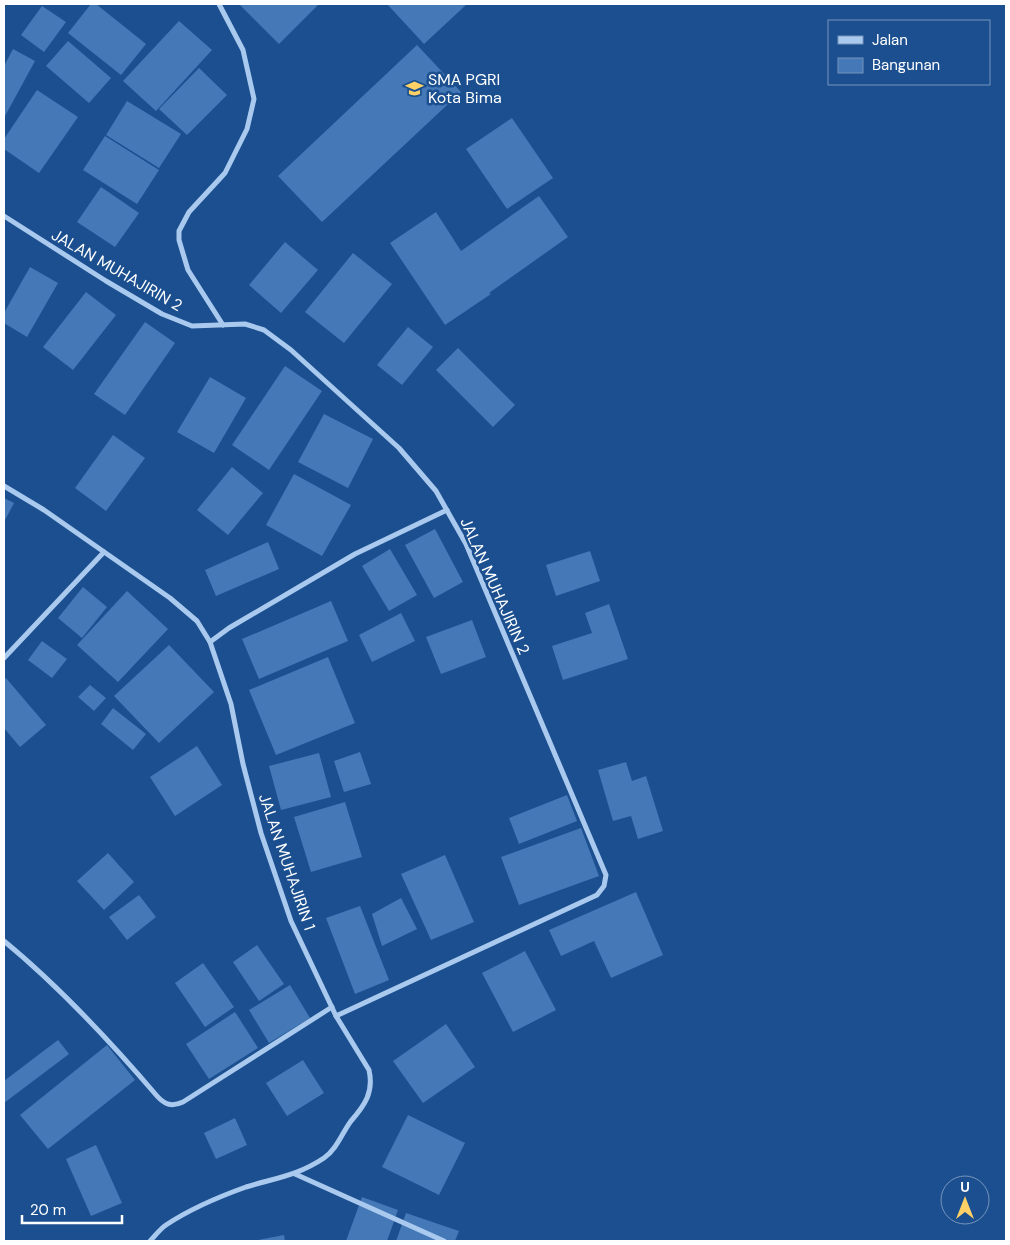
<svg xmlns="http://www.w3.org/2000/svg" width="1010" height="1245" font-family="'DM Sans',sans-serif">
	<rect width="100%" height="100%" fill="#1b4f8f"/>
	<g fill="#4478b7">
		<polygon points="91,4 96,4 146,44 121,75 68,33"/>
		<polygon points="239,4 319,4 279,44"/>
		<polygon points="387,4 467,4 424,44"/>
		<polygon points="42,6 66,22 44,52 21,35"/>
		<polygon points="179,21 212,50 156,111 123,81"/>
		<polygon points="68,41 111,78 89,103 46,66"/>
		<polygon points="417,45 461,92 322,222 278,176"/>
		<polygon points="13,49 35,61 5,116 4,66"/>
		<polygon points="199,68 227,95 187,135 159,109"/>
		<polygon points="37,90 78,117 39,173 4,149 4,139"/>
		<polygon points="127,101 181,134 159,168 106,135"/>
		<polygon points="512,118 553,178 507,209 466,149"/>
		<polygon points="105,136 159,170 137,204 83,170"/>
		<polygon points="101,187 139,213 115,247 77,222"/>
		<polygon points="539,196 568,237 489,293 491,294 445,325 390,243 436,212 461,251"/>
		<polygon points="285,242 318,270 281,313 249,285"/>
		<polygon points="353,253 392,284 344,343 305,312"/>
		<polygon points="30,267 58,283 27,337 4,323 4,313"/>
		<polygon points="86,292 116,315 73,370 43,347"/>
		<polygon points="145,322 175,343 125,415 94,394"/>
		<polygon points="408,327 433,347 402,385 377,365"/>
		<polygon points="458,348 515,405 493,427 436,370"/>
		<polygon points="285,366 322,391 269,470 232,445"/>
		<polygon points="210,377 246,398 214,453 177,432"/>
		<polygon points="324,414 373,439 348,488 298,462"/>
		<polygon points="113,435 145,458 106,511 75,488"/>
		<polygon points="232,467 263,493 228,535 197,510"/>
		<polygon points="294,474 351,505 322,556 266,525"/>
		<polygon points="4,498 14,503 4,522"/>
		<polygon points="435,529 463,582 434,598 405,545"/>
		<polygon points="268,542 279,569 216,596 205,570"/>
		<polygon points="390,549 417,595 389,611 362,566"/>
		<polygon points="590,551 600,581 556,596 546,565"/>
		<polygon points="83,587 107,607 82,638 58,618"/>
		<polygon points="127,591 168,629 118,682 77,645"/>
		<polygon points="331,601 348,641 259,679 242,639"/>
		<polygon points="609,604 628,659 563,680 552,646 592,633 585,613"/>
		<polygon points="401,613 415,641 372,662 359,635"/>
		<polygon points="472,620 486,657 441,674 426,637"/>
		<polygon points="42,641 67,659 52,678 28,660"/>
		<polygon points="169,645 214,692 159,743 114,696"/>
		<polygon points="328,657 355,723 276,755 249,690"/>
		<polygon points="6,678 46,725 20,747 4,728 4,680"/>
		<polygon points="90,685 106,698 94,711 78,697"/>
		<polygon points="113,708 146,734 133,750 101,724"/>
		<polygon points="197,746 222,785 175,816 150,777"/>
		<polygon points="360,752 371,784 344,792 334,761"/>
		<polygon points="319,753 331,797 281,810 269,766"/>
		<polygon points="626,762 632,781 646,776 663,831 638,839 631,816 613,821 598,770"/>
		<polygon points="567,795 577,821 519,844 509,818"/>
		<polygon points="345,802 362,857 311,872 294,817"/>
		<polygon points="581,828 599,876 519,905 501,857"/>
		<polygon points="108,853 134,882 104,910 77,881"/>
		<polygon points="445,855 474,922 431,940 401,874"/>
		<polygon points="636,892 663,955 611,978 594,941 561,956 549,930"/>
		<polygon points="139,895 156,917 127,940 109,917"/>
		<polygon points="401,898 417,929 382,946 372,914"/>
		<polygon points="360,906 389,980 355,994 326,918"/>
		<polygon points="257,945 284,984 259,1001 233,962"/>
		<polygon points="525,951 556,1010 513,1032 482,973"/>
		<polygon points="203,963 234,1007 205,1027 175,983"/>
		<polygon points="290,985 310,1018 269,1043 249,1010"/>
		<polygon points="235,1012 258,1048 209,1079 186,1044"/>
		<polygon points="446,1024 475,1067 423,1103 393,1061"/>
		<polygon points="58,1040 69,1054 4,1103 4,1081"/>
		<polygon points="107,1045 135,1080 48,1149 20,1115"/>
		<polygon points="303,1060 324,1093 287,1116 266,1083"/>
		<polygon points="408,1115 465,1143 439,1195 382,1167"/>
		<polygon points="235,1118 247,1145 216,1159 204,1133"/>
		<polygon points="96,1145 122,1203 91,1216 66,1159"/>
		<polygon points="362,1197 398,1210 387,1241 346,1241"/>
		<polygon points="406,1213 459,1231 455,1241 396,1241"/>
		<polygon points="284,1235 285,1241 258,1241 258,1240"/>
	</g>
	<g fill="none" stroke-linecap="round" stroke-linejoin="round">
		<g stroke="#a9c9ee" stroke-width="5">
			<polyline points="219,4 243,50 254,99 247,129 225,173 189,212 179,231 179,240 188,270 223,325"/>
			<polyline points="4,216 106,281 162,314 192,326 245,324 264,330 291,350 399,448 436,491 466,544 606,875 604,886 597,895 336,1016"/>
			<path d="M4,486L44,510L170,598L197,621L210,642L231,704L243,764L261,833L291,921L336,1016L369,1070C374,1092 365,1105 351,1121C342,1133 337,1149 324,1158C297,1176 275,1178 246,1187C218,1197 190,1209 166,1225C160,1229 155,1236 150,1241"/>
			<polyline points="210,642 229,628 355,554 447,510"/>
			<polyline points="4,658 104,552"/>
			<path d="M4,941C60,987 110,1041 157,1096C165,1105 172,1107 183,1102L332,1007"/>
			<polyline points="295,1174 444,1241"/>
		</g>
	</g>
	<defs>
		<symbol id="school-bare" viewBox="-9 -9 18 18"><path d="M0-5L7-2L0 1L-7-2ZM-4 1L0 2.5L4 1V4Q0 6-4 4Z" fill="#ffd166" stroke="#1b4f8f" stroke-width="2.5" paint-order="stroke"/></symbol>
	</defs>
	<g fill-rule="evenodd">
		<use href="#school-bare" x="402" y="76" width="25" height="25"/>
	</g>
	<g text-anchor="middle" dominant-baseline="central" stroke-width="5" stroke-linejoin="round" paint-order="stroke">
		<g font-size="16" fill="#fff" stroke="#1b4f8f" text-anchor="start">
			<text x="428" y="79">SMA PGRI<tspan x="428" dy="18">Kota Bima</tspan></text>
		</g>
		<g font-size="16" fill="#fff" stroke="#1b4f8f">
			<text transform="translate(117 270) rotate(30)">JALAN MUHAJIRIN 2</text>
			<text transform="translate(495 586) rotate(66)">JALAN MUHAJIRIN 2</text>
			<text transform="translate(287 862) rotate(71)">JALAN MUHAJIRIN 1</text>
		</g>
	</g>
	<rect width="1010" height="1245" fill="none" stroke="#ffffff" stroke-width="10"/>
	<rect x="828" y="20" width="162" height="65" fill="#1b4f8f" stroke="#7695bc"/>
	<rect x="838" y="36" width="25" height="8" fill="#a9c9ee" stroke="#7695bc"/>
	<text x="872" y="45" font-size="15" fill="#ffffff">Jalan</text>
	<rect x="838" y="58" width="25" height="15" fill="#4478b7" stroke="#7695bc"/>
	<text x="872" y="70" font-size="15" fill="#ffffff">Bangunan</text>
	<g transform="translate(965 1200)"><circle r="24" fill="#1b4f8f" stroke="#7695bc"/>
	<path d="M0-4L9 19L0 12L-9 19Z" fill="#ffd166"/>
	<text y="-8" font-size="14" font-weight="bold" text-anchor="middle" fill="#ffffff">U</text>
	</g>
	<path d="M22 1215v8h100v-8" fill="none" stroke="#ffffff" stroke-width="2.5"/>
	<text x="30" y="1215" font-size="15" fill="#ffffff" stroke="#1b4f8f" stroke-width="4" paint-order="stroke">20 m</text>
</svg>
